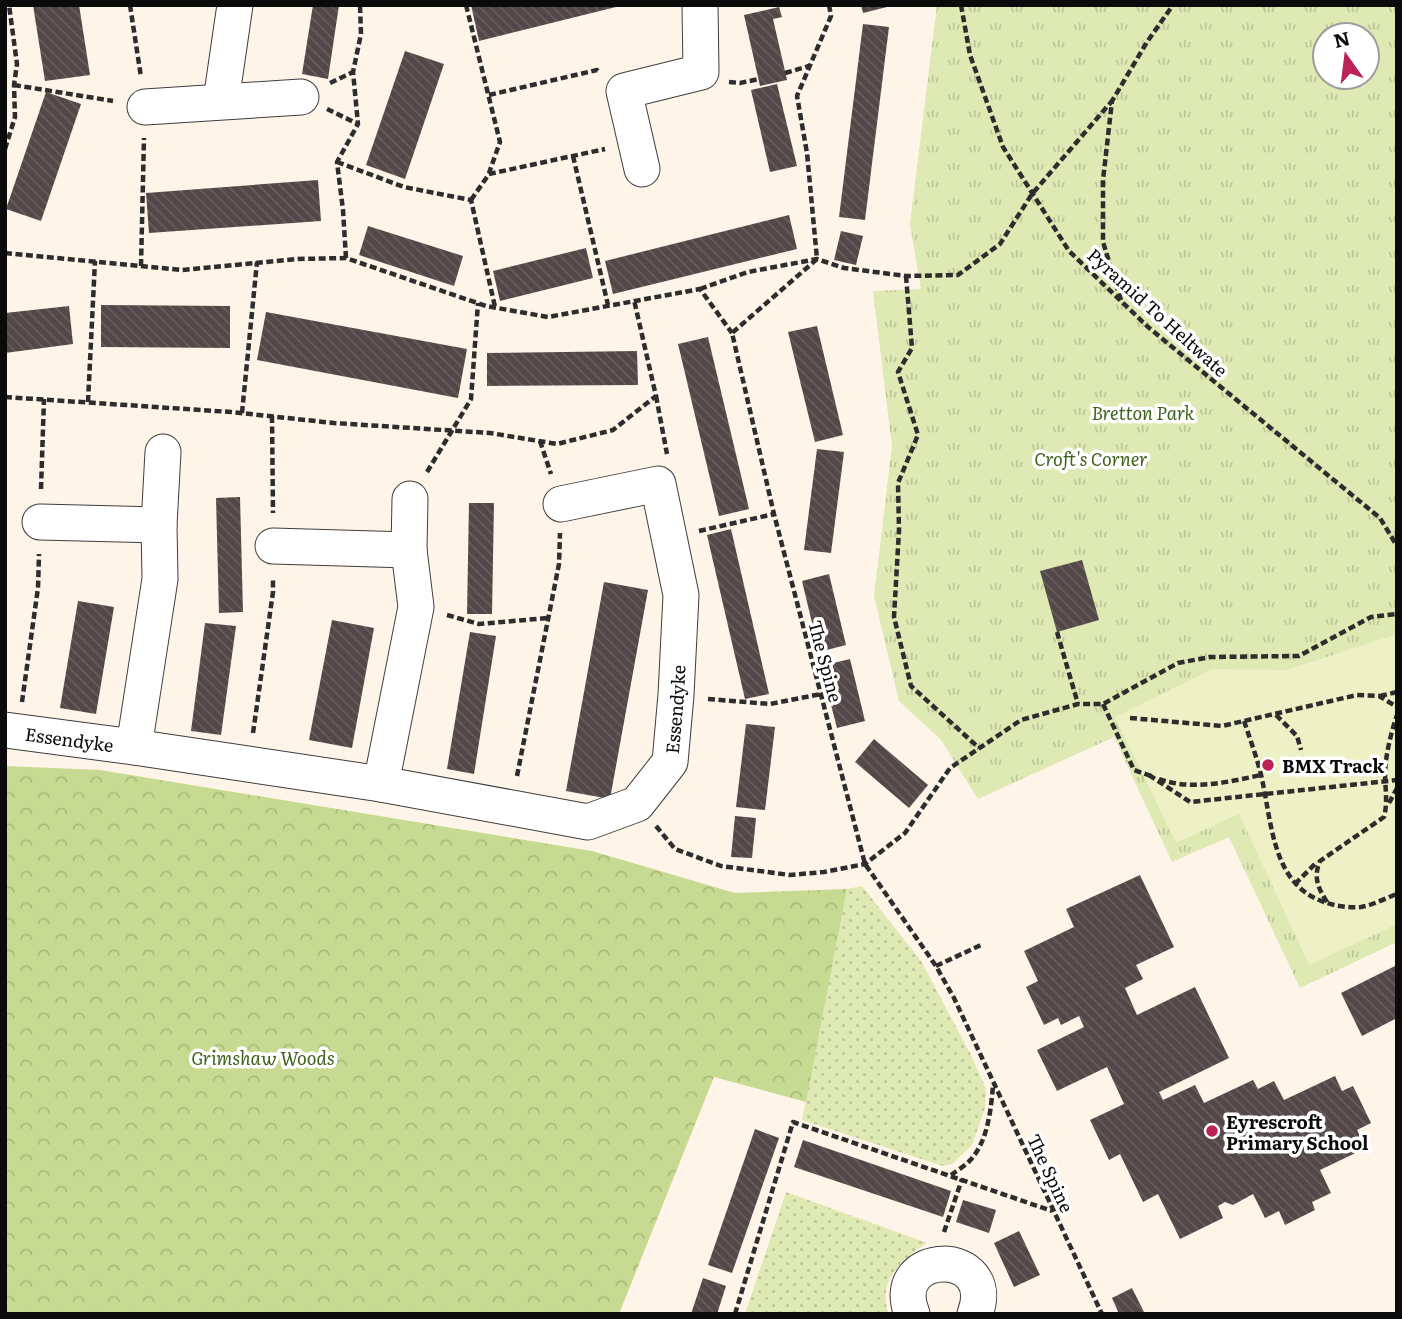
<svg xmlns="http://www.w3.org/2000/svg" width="1402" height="1319" font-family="Literata,serif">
	<defs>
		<pattern id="grass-dots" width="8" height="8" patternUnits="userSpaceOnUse" patternTransform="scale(1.75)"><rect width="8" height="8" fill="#dee9b3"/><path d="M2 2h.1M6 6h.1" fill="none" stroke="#bdc699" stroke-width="1.8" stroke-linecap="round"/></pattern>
		<pattern id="forest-crowns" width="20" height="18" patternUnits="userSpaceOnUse" patternTransform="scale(1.75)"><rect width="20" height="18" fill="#c7da92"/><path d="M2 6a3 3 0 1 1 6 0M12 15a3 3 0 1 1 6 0" fill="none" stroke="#aaba7d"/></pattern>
		<pattern id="park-tufts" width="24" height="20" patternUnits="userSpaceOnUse" patternTransform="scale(1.75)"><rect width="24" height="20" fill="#dee9b3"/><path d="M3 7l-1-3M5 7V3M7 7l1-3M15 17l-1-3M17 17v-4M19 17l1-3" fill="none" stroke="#bdc699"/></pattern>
		<pattern id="building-back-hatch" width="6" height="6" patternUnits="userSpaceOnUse" patternTransform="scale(1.75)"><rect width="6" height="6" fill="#534847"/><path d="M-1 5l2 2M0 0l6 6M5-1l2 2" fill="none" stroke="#675e5d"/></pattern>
	</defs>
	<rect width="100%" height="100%" fill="#fff4e8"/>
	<g fill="url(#grass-dots)">
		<polygon points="862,886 921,961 971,1055 986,1089 985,1108 972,1145 952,1164 943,1166 802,1120 847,889"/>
		<path d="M786,1192L927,1243C903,1258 876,1281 889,1314H745Z"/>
	</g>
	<polygon fill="url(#forest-crowns)" points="5,766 100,770 592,851 735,893 847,889 806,1102 714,1077 619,1314 5,1314"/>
	<path fill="url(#park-tufts)" fill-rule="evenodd" d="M937,5H1397V942L1300,988L1229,837L1172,862L1114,737L978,799L941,740L899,701L874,596L892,446L873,291L921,289L910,224ZM1325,35H1367V77H1325Z"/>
	<polygon fill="#eef0c5" points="1397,634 1397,924 1309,965 1239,814 1176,843 1115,717 1212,669 1287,670"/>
	<g fill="url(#building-back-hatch)">
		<polygon points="33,5 79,5 90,75 45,81"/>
		<polygon points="313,5 339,5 328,79 302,74"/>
		<polygon points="471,5 620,5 620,6 479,41"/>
		<polygon points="861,5 891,5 891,6 863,13"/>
		<polygon points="779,7 782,17 773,19 787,80 760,86 744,15"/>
		<polygon points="863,24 889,27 865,220 839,217"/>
		<polygon points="405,51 444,64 405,179 366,165"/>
		<polygon points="777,84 797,166 770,172 751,90"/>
		<polygon points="46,92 81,104 41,221 6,209"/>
		<polygon points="318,180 321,221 149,233 146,193"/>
		<polygon points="789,215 797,249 613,294 605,261"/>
		<polygon points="368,226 463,256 454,286 359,255"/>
		<polygon points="841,231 863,236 856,265 834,260"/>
		<polygon points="586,248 593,278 500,301 493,271"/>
		<polygon points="101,305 230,306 230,348 101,347"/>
		<polygon points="69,306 73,344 5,353 5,313"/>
		<polygon points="266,312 467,349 458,398 257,360"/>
		<polygon points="817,326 843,435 815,442 788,332"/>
		<polygon points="708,337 749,509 719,516 678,344"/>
		<polygon points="637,351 638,385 487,386 487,353"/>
		<polygon points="817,449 844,452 831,553 804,550"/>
		<polygon points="240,497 243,612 219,613 216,498"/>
		<polygon points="469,503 494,503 492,614 467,614"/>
		<polygon points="731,529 769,694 745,699 707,535"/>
		<polygon points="1082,560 1099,620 1057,632 1040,571"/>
		<polygon points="829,574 846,645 819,652 802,581"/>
		<polygon points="604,582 648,590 610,799 566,791"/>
		<polygon points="78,601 114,607 96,714 60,708"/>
		<polygon points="332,620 374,628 352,748 309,740"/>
		<polygon points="205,623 236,626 221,735 191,731"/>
		<polygon points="470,632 496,636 474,774 447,769"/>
		<polygon points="850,659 865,721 837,728 821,666"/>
		<polygon points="746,724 775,727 765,810 736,807"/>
		<polygon points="874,739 928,785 909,808 855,762"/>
		<polygon points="735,816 756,818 752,858 731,857"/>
		<polygon points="1140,875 1174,947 1136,965 1143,979 1125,988 1137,1015 1195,987 1229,1058 1159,1092 1163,1100 1195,1085 1204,1103 1253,1080 1258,1089 1274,1081 1284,1100 1335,1076 1342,1091 1353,1086 1371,1123 1357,1130 1366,1148 1320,1170 1331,1193 1312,1202 1315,1210 1285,1225 1279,1211 1265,1218 1253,1194 1233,1205 1225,1202 1218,1206 1223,1218 1180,1239 1158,1194 1143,1202 1120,1154 1109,1160 1090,1120 1124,1104 1107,1067 1057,1091 1037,1050 1084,1027 1079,1016 1061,1025 1058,1018 1044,1025 1026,987 1038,981 1024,951 1074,927 1066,909"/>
		<polygon points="1397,965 1397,1018 1362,1036 1341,993"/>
		<polygon points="755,1129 779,1138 732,1273 708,1265"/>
		<polygon points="803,1140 951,1191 943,1217 794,1167"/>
		<polygon points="963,1200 996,1210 989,1233 956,1222"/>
		<polygon points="1019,1231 1040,1275 1014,1287 994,1243"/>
		<polygon points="703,1278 726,1286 717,1314 691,1314"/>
		<polygon points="1132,1288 1145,1314 1119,1314 1112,1298"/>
	</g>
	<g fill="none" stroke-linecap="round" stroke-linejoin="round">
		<defs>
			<g id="street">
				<polyline points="221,101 235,5"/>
				<polyline points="145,107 301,97"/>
				<polyline points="642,169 624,91 701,72 700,5"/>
				<polyline points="40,522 159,525"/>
				<polyline points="273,546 409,550"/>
				<path id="s1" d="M5,730L134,747L160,579L159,525L163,452"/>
				<polyline points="134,747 381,784 416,607 409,550 410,499"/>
				<path id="s2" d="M381,784L588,822L637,804L670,762L676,695L681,595L658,484L561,504"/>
				<path d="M912,1314C886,1248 1000,1247 975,1314"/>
			</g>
		</defs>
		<use href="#street" stroke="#3e3e3e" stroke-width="37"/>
		<g stroke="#2d2d2d" stroke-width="4.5" stroke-dasharray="7 3.5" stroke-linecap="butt">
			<polyline points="130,5 141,77"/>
			<polyline points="466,5 500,142 489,173"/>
			<polyline points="829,5 831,16 797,96 807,153 817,259 732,333 774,514 865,864 936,966 954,998 1102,1314"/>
			<polyline points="961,5 970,55 1003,147 1069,251 1148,327 1380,518 1397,546"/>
			<polyline points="785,73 809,66"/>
			<polyline points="729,82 740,83 759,79"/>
			<polyline points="330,83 353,72"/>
			<polyline points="14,85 113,101"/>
			<polyline points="489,95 597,70 600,73"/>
			<polyline points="327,109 358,124"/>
			<polyline points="5,149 15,117 14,85 17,64 9,5"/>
			<polyline points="573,156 608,305"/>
			<polyline points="337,162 404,187 471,200 495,307"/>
			<polyline points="471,200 489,174 605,149"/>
			<polyline points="5,253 182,270 298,259 346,258 486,306 548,317 700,289 732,333"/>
			<polyline points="346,258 343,210 337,162 358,124 353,72 361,34 360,5"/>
			<polyline points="141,266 144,138"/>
			<polyline points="906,276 912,348 898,372 918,435 898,483 899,530 894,617 911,686 979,748"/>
			<polyline points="700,289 748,272 817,259 844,268 906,276 958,275 1000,244 1032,194 1112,101"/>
			<polyline points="1121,300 1103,242 1103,180 1112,101 1147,42 1173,5"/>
			<polyline points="656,396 667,454"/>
			<polyline points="5,397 231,412 334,423 490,433 557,444 613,430 656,396 634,300"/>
			<polyline points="88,402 95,261"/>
			<polyline points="242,413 257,262"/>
			<polyline points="272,416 273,513"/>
			<polyline points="540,441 551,474"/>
			<polyline points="427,472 471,399 478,303"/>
			<polyline points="41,489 44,399"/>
			<polyline points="699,531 774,514"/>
			<polyline points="447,615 479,624 548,618"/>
			<polyline points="1057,632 1078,704"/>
			<polyline points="1380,696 1397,692"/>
			<polyline points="708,699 770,704 821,694"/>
			<polyline points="22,702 38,588 39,554"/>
			<polyline points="1103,704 1134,770 1151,776"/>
			<polyline points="1276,715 1297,736 1301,750"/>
			<polyline points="1130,718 1222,726 1357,695 1379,696 1397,707"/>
			<path d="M1244,721C1251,742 1259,763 1263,784C1272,827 1274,885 1324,902C1335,906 1349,908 1361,907C1373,905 1386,898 1397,894"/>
			<polyline points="253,733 273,592 273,578"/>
			<polyline points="1149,775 1190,802 1397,780"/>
			<polyline points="517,776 559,564 560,533"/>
			<path d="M1159,779C1192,791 1228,782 1261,775"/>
			<polyline points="1389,803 1397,788"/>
			<polyline points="656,826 675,849 721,866 790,875 824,872 865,864 905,833 950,768 1021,720 1078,704 1103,704 1178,663 1210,657 1299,656 1371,617 1397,614"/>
			<polyline points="1295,884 1316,863"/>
			<path d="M1327,902C1318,888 1313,877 1320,861L1384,817C1388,802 1385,788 1385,772C1386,753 1391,733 1397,715"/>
			<polyline points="936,966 981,945"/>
			<path d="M951,1175C958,1170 968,1164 973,1157C988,1138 991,1109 993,1086"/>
			<polyline points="944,1232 962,1179"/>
			<polyline points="735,1314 793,1122 1052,1211"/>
		</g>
		<use href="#street" stroke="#fff" stroke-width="35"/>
	</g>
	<g fill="#bc2256" stroke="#fff" stroke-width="2.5">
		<circle cx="1268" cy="765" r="7"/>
		<circle cx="1212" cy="1131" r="7"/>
	</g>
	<g text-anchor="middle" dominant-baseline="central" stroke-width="7" stroke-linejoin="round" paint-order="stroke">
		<g font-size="18" fill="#0b0b0b" stroke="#fff">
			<text transform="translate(1158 312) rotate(42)">Pyramid To Heltwate</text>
			<text transform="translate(826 661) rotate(75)">The Spine</text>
			<text stroke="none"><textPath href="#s2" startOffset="369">Essendyke</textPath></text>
			<text stroke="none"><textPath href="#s1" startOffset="65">Essendyke</textPath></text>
			<text transform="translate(1051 1173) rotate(65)">The Spine</text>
		</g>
		<g font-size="18" font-style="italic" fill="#3f621b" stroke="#fff">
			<text x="1143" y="412">Bretton Park</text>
			<text x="1091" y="458">Croft's Corner</text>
			<text x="263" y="1057">Grimshaw Woods</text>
		</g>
		<g font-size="18" font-weight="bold" fill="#0b0b0b" stroke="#fff" text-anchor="start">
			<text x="1282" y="765">BMX Track</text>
			<text x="1226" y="1121">Eyrescroft<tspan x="1226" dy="21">Primary School</tspan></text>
		</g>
	</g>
	<rect width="1402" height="1319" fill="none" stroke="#0b0b0b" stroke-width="14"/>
	<g transform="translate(1346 56) rotate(346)"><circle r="33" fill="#ffffff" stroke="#9d9d9d" stroke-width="2"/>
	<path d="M0-5L12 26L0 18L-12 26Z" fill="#bc2256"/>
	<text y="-10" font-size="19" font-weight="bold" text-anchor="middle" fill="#0b0b0b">N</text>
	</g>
</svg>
